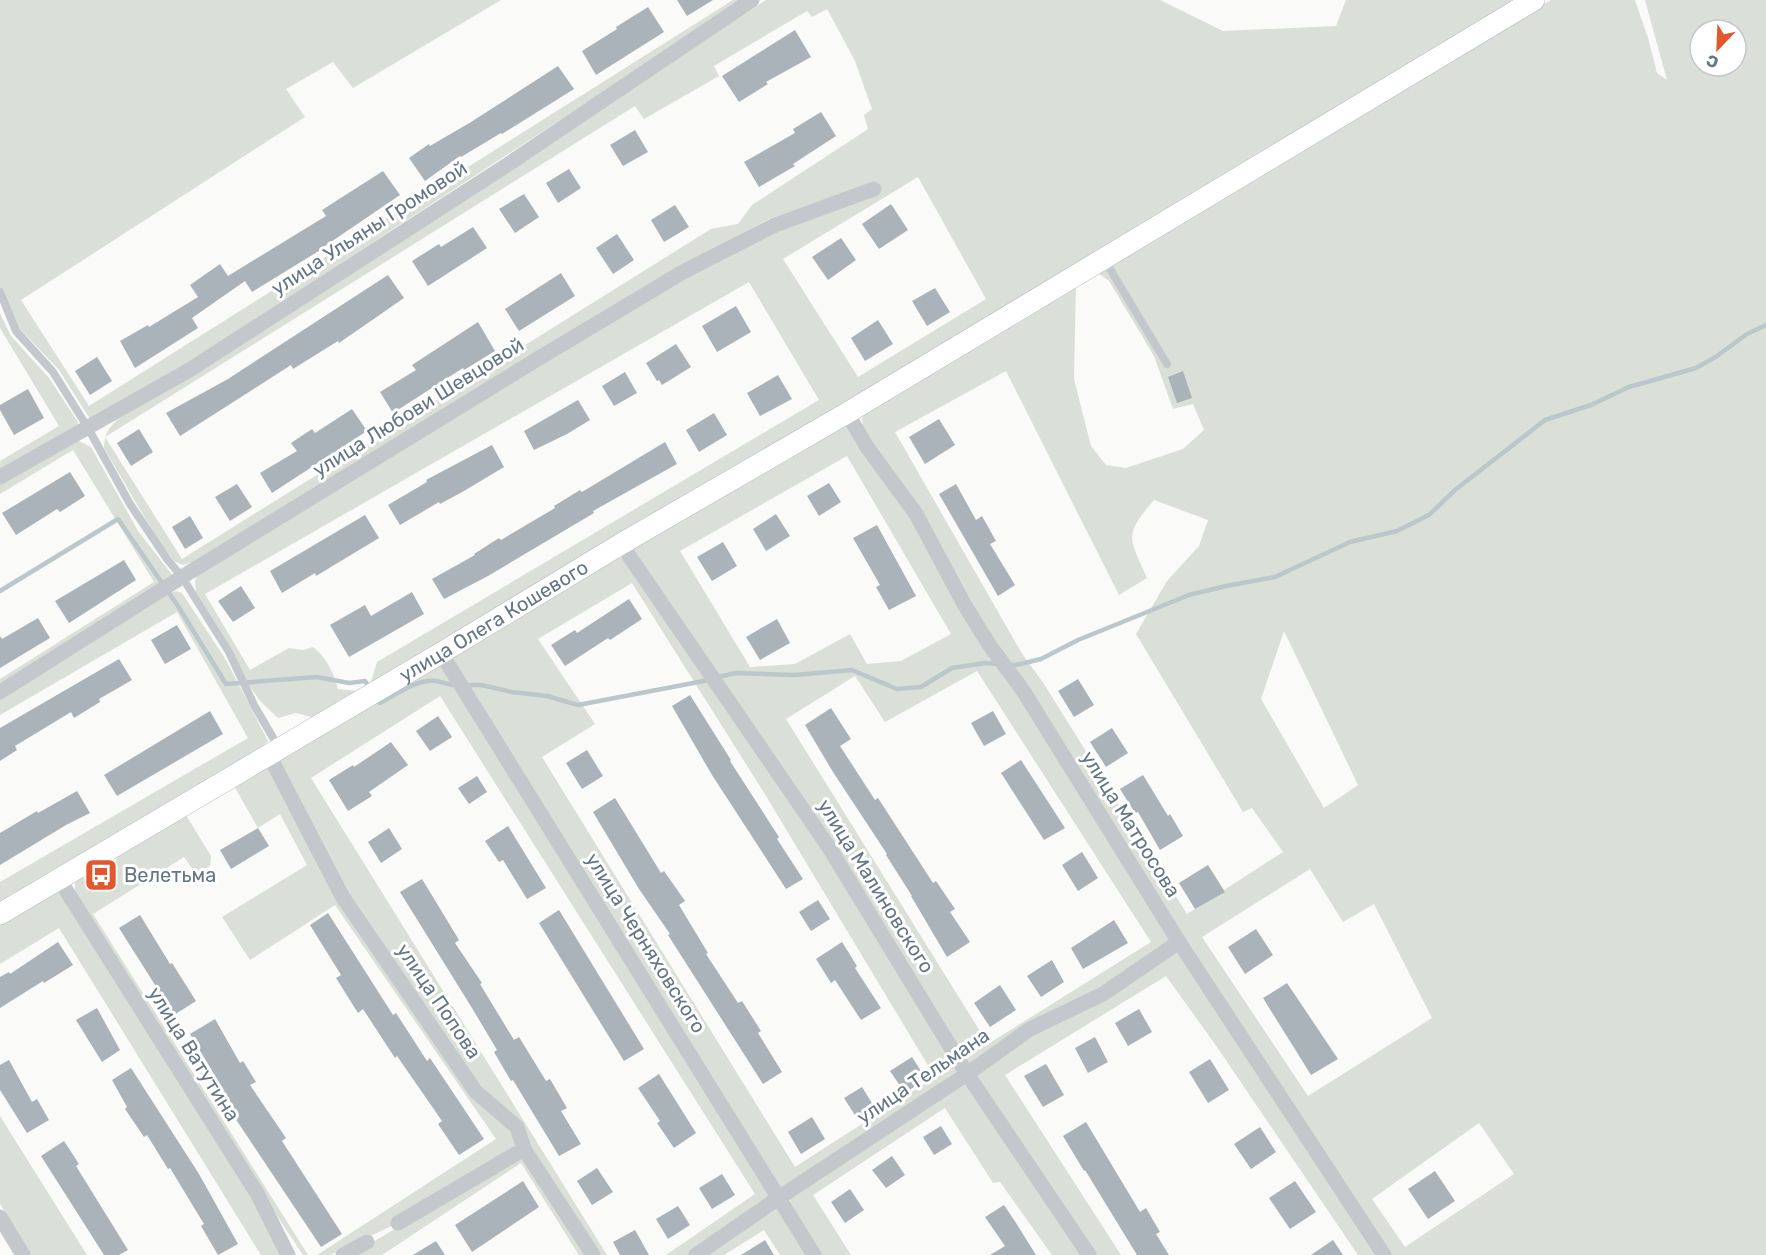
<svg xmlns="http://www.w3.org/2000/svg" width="1766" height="1255" font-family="Rubik,sans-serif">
	<rect width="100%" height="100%" fill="#fafaf8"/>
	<g fill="#dadfd7" fill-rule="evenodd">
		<polygon points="0,0 501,0 353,88 333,62 286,89 305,117 21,300 89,406 733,0 740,0 623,79 185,365 90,419 59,370 19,328 0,288"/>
		<path d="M766,0H1160L1223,31L1336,26L1346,0H1511L1512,2L866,390L371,682L377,662L819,400L749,282L205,594L250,670L289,648L303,650L313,647C327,658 333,672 338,689L358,691L315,718L296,713L278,718L260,701L243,677L234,653L196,592L195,580L201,570L687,278L871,183L769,219L685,265L193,562L183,565L174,561L156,537L104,448C105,426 115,422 132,409L629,90ZM827,9L855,61L872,109L864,115L868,129L752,205L738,224L711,229L182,559L105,437L635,106L644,119L719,76L714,66L807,11L812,17ZM918,177L986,299L858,377L783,259Z"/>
		<path d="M1551,0H1635L1648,38L1657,73L1667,80L1645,0H1766V1255H1389L1005,660L863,428L862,418L865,411L1076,282L1074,379L1091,446L1106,465L1126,468L1183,449L1204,430L1193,404L1173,409L1154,356L1109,281L1095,271ZM1700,30H1736V66H1700ZM1006,371L1119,595L1147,578C1129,537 1123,536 1154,500L1208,520L1199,546L1167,581L1136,634L1243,812L1252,808L1283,852L1187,914L1044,684L1021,652L895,432ZM1284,631L1358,785L1324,808L1261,699ZM1310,869L1343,922L1374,904L1432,1018L1308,1096L1202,937ZM1479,1123L1514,1174L1405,1247L1372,1199Z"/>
		<polygon points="0,313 11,336 49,378 78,422 76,429 0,471 0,461 59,426 0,328"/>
		<path d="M846,424L912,517L1171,939L1102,992L971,1067L633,554L634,546ZM847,456L951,634L901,661L867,664L850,634L795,664L750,667L680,551ZM977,671L1151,942L988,1044L786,719L855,676L885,722Z"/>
		<polygon points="79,441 91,447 138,531 173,576 0,685 0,679 154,582 73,450 0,494 0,481"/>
		<path d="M617,556L624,560L827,850L959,1070L786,1190L777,1186L450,654ZM632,583L766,796L935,1077L795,1167L542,757L595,724L538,639Z"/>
		<polygon points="176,591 182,593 226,660 268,741 259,751 0,905 0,882 248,738 177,612 0,715 0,698 161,596"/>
		<polygon points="438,661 771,1193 769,1200 690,1255 666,1255 755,1194 440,696 311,778 607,1255 598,1255 527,1148 480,1089 346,895 278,761"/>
		<polygon points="268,766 338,898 514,1130 519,1144 398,1223 330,1255 317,1255 496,1139 335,905 250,960 222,917 307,865 280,814 258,828 233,784"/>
		<polygon points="184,812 211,856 210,866 196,874 184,857 93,914 308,1255 303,1255 262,1193 75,891 75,882 81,878 106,878 122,849"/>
		<polygon points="54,890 63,896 253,1196 284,1255 261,1255 59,928 0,964 0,922"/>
		<polygon points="1170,952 1179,952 1378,1255 1358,1255 1217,1047 1166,976 1005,1075 1121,1255 1095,1255 977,1078 978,1071 1033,1031"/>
		<polygon points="963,1082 1084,1255 1052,1255 1000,1182 993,1183 945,1108 813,1195 851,1255 820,1255 789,1204 791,1195"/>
		<polygon points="0,1116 87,1255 31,1255 0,1204"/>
		<polygon points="519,1155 523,1156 587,1255 579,1255 521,1163 382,1255 351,1255"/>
		<polygon points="775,1206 810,1255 780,1255 764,1230 724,1255 704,1255"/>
	</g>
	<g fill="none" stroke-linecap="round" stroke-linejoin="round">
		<g stroke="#bbc7cb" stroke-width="4.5">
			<polyline points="0,591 118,519 178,606 226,684 317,677 349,683 365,681 370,688"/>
			<polyline points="1010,665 1016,665 1041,659 1078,640 1189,595 1226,586 1275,577 1350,542 1397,531 1429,515 1455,490 1545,420 1591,405 1629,387 1696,368 1717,356 1747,334 1766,325"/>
			<polyline points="717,677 736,673 795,675 852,670 897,689 921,687 952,668 985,663 998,664"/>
			<polyline points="464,685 481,685 512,692 547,696 578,705 709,680"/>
			<path d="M376,697L380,703C396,695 418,678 436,681C443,682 448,685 456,685"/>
		</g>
	</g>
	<g fill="#aab3b9">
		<polygon points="677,0 713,0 687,16"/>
		<polygon points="648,7 664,32 596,75 582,51 617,29 616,27"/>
		<polygon points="795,30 811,57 766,82 768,84 739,102 722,76"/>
		<polygon points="558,66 574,89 502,134 501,133 461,157 460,156 425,181 409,158 429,144 430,146 471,122"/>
		<polygon points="821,112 836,136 793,164 795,166 759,187 744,162 795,133 793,129"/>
		<polygon points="635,130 648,152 623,166 610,145"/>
		<polygon points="569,169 581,188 558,203 546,183"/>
		<polygon points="383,171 400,195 322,248 322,249 252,292 245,281 192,318 198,328 135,368 120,341 148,325 149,327 198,297 190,285 220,264 228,276 326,216 322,210"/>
		<polygon points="524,194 539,217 515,233 499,209"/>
		<polygon points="891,204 908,230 879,249 862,224"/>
		<polygon points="675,205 689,227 664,242 651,220"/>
		<polygon points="473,227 487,248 428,286 412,261 439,244 441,247"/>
		<polygon points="617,234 634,260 613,274 596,248"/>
		<polygon points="841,238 856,260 828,280 812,257"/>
		<polygon points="561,273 575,296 519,331 505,309"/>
		<polygon points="388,275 404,298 339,343 338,341 293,369 291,365 180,436 166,413 228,379"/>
		<polygon points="935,288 950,312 927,326 912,301"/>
		<polygon points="736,306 751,332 717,352 702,326"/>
		<polygon points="878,320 893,344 865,361 851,338"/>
		<polygon points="478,322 495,351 464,370 463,368 393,413 380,392 416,370 412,365"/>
		<polygon points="676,344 691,367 662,385 659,380 657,381 646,363"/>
		<polygon points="97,357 112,381 90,395 75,371"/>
		<polygon points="1183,371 1192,398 1177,403 1168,377"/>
		<polygon points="625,372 637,393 614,406 602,386"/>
		<polygon points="778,375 792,399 760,416 747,393"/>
		<polygon points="28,389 44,418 14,435 0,410 0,405"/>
		<polygon points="578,400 590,420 567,434 534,450 524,431"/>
		<polygon points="352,409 367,431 272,493 260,473 297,451 291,443 312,429 315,433"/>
		<polygon points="714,413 727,435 699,452 686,430"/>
		<polygon points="939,419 955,445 925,464 909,437"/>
		<polygon points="139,429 153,452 131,466 117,443"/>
		<polygon points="665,442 677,464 593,511 594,513 488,576 444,599 432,579 475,555 474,554 499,538 501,540 555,508 554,506 580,490 582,492"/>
		<polygon points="492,445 504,467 464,491 440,504 439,502 400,525 388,505 427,482 426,480"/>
		<polygon points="70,472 85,496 60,512 57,509 16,535 2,513"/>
		<polygon points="829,483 841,502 819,516 807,496"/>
		<polygon points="237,484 252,507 230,521 215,497"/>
		<polygon points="956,484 976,520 982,516 996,541 990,544 1015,585 998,596 939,494"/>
		<polygon points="776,514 790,536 766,551 753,529"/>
		<polygon points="365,515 379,538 316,576 315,573 282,593 270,571"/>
		<polygon points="190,516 203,538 185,549 172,527"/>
		<polygon points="877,525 916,596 889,610 876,587 880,585 853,538"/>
		<polygon points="723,542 737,566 712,581 697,557"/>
		<polygon points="124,560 136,580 69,623 55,601"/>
		<polygon points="241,586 255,608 233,622 218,601"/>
		<polygon points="412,592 424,614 349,657 330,625 365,605 371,616"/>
		<polygon points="629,599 642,619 610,640 608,638 565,666 551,645 575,630 577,633"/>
		<polygon points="38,618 50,638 0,668 0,636 2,639"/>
		<polygon points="777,619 790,643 760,660 746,637"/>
		<polygon points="177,625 191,649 165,664 151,640"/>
		<polygon points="119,659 132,680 99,699 100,702 74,718 71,712 15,746 17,750 0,761 0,728"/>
		<polygon points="1078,679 1094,705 1074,717 1058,691"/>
		<polygon points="690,695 731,760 730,761 779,837 777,839 803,879 786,889 712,775 672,706"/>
		<polygon points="831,708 851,739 840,746 875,800 878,798 933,883 936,881 955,909 950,912 970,942 947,957 911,896 912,896 886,855 887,854 833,772 805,725"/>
		<polygon points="210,711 223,734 117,796 104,775"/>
		<polygon points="993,711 1006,734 984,746 971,723"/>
		<polygon points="438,716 452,737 430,751 416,731"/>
		<polygon points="1112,728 1128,753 1106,767 1090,742"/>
		<polygon points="391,742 408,765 369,792 372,796 348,811 329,780 353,765 354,767"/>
		<polygon points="587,750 603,776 582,789 566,763"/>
		<polygon points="1021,760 1065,828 1044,840 1001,773"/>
		<polygon points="1143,775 1168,816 1170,814 1183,836 1160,850 1138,812 1135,813 1120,789"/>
		<polygon points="477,776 487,792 469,804 458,788"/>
		<polygon points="77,791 90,813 66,825 0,865 0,833 37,811 38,813"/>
		<polygon points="615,798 661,873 664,871 685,901 679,905 708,953 706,954 738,1003 742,1001 761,1031 758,1033 782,1072 763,1084 668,935 670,934 639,889 593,812"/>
		<polygon points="508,826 546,888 527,899 503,860 499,862 485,841"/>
		<polygon points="258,828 269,846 231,869 220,850"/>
		<polygon points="389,828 402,849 381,863 368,842"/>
		<polygon points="1082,852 1098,878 1078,891 1062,865"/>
		<polygon points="1208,865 1225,892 1195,909 1179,883"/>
		<polygon points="422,879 459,940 455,943 482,983 480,984 514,1040 519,1037 546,1081 550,1079 567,1108 561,1111 581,1144 559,1156 513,1080 511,1081 494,1052 497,1050 472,1008 400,892"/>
		<polygon points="818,900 830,919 811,931 799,912"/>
		<polygon points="559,910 644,1049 624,1061 539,923"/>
		<polygon points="328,913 393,1015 396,1013 427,1061 430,1058 484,1139 459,1155 438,1124 442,1121 397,1056 395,1058 363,1009 358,1013 336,978 341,975 310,925"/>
		<polygon points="140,915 170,964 172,963 196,1001 174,1015 119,928"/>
		<polygon points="1114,920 1128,943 1083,969 1071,948"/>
		<polygon points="1256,929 1273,955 1245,974 1228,947"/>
		<polygon points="58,942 73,965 44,983 43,981 0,1008 0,977 9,972 10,974"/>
		<polygon points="842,942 857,966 855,968 881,1008 861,1020 835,980 831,983 816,959"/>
		<polygon points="1052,960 1064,982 1041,997 1027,976"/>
		<polygon points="1287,983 1338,1059 1311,1075 1263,998"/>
		<polygon points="1000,985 1016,1010 990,1027 974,1003"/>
		<polygon points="97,1008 120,1050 102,1062 76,1020"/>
		<polygon points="1139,1009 1152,1032 1128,1046 1115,1023"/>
		<polygon points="215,1019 240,1063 243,1061 256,1082 250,1085 286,1138 282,1141 342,1234 321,1247 235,1118 239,1116 190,1034"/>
		<polygon points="1095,1037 1108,1062 1088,1073 1075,1048"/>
		<polygon points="912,1057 926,1079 905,1093 890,1071"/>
		<polygon points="1210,1059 1229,1090 1208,1103 1189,1072"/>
		<polygon points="9,1060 32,1102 37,1099 49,1120 27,1133 0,1090 0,1065"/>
		<polygon points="1046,1064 1064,1095 1043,1107 1024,1076"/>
		<polygon points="131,1068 199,1174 238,1244 218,1255 201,1226 204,1224 170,1168 168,1169 147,1135 144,1137 125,1109 127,1107 112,1080"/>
		<polygon points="659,1074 696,1133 674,1148 657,1123 660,1121 638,1088"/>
		<polygon points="862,1087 875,1108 858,1120 844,1098"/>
		<polygon points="812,1117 825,1139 801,1154 788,1132"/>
		<polygon points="1086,1122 1140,1212 1146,1208 1160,1232 1156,1234 1169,1255 1137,1255 1085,1170 1084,1171 1063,1136"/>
		<polygon points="941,1126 952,1144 934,1155 923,1137"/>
		<polygon points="1260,1127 1276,1152 1251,1169 1234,1144"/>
		<polygon points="64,1141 79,1164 76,1166 128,1250 119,1255 104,1255 41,1156"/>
		<polygon points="892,1156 905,1175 886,1188 872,1170"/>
		<polygon points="597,1168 613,1192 592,1205 577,1181"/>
		<polygon points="1435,1171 1455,1201 1428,1219 1408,1189"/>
		<polygon points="722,1174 735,1195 712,1209 699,1188"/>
		<polygon points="523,1181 539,1207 472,1252 455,1225"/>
		<polygon points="1295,1181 1316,1212 1290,1229 1269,1198"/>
		<polygon points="850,1189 864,1210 845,1223 831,1202"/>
		<polygon points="1004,1205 1016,1223 1036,1255 990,1255 1005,1246 985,1217"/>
		<polygon points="678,1206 690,1225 668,1239 656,1219"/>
		<polygon points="635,1230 649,1255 620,1255 613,1242"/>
		<polygon points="765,1240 774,1255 741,1255"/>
		<polygon points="1333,1240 1343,1255 1311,1255"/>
		<polygon points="436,1241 445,1255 413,1255"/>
	</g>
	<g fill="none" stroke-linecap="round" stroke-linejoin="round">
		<defs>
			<g id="secondary">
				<path id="s1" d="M0,914L441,653L621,544L847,413L1534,0"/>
			</g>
		</defs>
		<use href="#secondary" stroke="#b3babf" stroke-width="22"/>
		<g stroke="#c3c8cc" stroke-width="8">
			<polyline points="1104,259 1167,364"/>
			<polyline points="0,292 16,331 53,372 88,428 130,504 167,559 182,577 229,652 254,705 279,748"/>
		</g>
		<g stroke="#c3c8cc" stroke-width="15">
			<polyline points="847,413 867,447 916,514 964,604 990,646 1022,689 1179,942 1384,1255"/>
			<polyline points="0,477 191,369 507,165 752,0"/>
			<polyline points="621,544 830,849 967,1074 1089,1255"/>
			<polyline points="441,653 814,1255"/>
			<polyline points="0,692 182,577 536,360 683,272 775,225 874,189"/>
			<polyline points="269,755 342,896 476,1092 517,1127 524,1149 593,1255"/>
			<polyline points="59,879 258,1195 288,1255"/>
			<polyline points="0,1217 23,1255"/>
			<polyline points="398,1223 524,1149"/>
			<polyline points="343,1255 367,1242"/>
			<polyline points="696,1255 780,1197 967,1074 1030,1029 1103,994 1179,942"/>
		</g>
		<use href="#secondary" stroke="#fff" stroke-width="21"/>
	</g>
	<defs>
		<symbol id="bus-square" viewBox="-11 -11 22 22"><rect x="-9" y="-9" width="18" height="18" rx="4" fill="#e4572e" stroke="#fff"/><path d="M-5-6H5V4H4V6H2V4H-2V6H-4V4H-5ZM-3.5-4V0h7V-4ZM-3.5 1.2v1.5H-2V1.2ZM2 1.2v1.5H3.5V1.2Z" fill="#fff"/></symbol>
	</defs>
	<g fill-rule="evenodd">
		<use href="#bus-square" x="82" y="856" width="38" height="38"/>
	</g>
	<g text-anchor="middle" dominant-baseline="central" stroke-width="6" stroke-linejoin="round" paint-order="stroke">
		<g font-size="20" fill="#657683" stroke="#fff">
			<text transform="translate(369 228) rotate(-33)">улица Ульяны Громовой</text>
			<text transform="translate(418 407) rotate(-32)">улица Любови Шевцовой</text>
			<text stroke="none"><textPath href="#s1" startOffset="574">улица Олега Кошевого</textPath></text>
			<text transform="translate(1131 824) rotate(58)">улица Матросова</text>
			<text transform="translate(876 886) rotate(58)">улица Малиновского</text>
			<text transform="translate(646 943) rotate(58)">улица Черняховского</text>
			<text transform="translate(439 1001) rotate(56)">улица Попова</text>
			<text transform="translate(194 1054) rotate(58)">улица Ватутина</text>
			<text transform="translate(923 1076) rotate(-34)">улица Тельмана</text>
		</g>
		<g font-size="20" fill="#657683" stroke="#fff" text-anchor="start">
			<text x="124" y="875">Велетьма</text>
		</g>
	</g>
	<g transform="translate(1718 48) rotate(203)"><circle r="28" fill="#ffffff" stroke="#c1c8cd" stroke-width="1.5"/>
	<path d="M0-4.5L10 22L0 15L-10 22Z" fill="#e4572e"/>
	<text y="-9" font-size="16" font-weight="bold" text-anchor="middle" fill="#657683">С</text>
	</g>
</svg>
